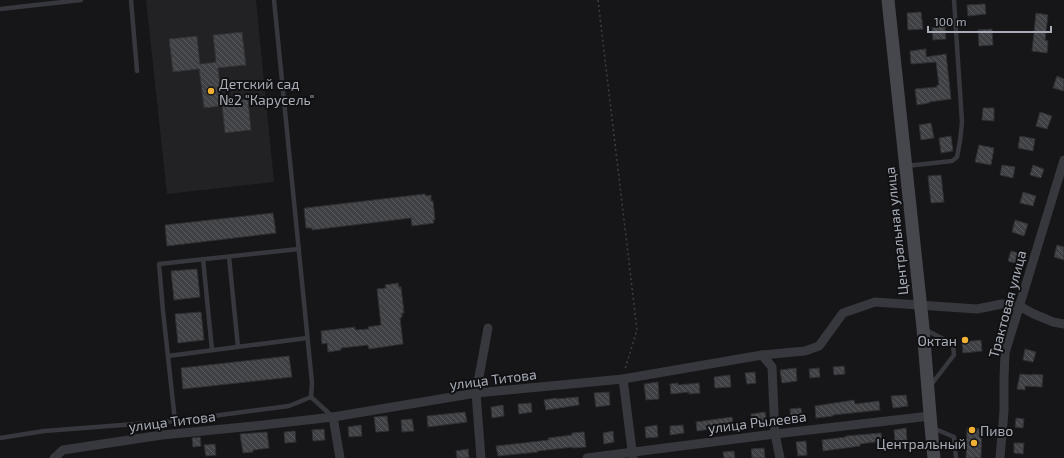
<svg xmlns="http://www.w3.org/2000/svg" width="1064" height="458" font-family="'Exo 2',sans-serif">
	<defs>
		<pattern id="building-back-hatch" width="6" height="6" patternUnits="userSpaceOnUse"><rect width="6" height="6" fill="#404145"/><path d="M-1 5l2 2M0 0l6 6M5-1l2 2" fill="none" stroke="#595a5e"/></pattern>
	</defs>
	<rect width="100%" height="100%" fill="#161618"/>
	<polygon fill="#222225" points="146,0 256,0 274,182 167,194"/>
	<g fill="url(#building-back-hatch)" stroke="#303034">
		<polygon points="985,4 986,14 968,16 967,5"/>
		<polygon points="921,12 923,29 908,30 907,13"/>
		<polygon points="1036,13 1048,15 1045,40 1048,41 1047,53 1032,51"/>
		<polygon points="945,26 946,39 933,40 932,28"/>
		<polygon points="992,29 993,45 979,46 978,30"/>
		<polygon points="242,32 246,65 218,68 222,102 248,99 251,130 225,133 222,106 204,108 199,69 173,72 169,39 197,36 200,64 216,62 213,35"/>
		<polygon points="926,49 926,57 946,54 951,99 929,102 929,103 917,105 915,89 937,87 937,85 939,85 936,62 911,64 910,51"/>
		<polygon points="1057,76 1064,79 1064,91 1053,88"/>
		<polygon points="983,108 994,108 994,121 982,120"/>
		<polygon points="1040,112 1052,116 1047,129 1036,126"/>
		<polygon points="931,123 934,138 921,140 919,125"/>
		<polygon points="951,136 953,151 941,153 939,138"/>
		<polygon points="1020,136 1035,139 1033,151 1018,148"/>
		<polygon points="979,145 994,148 991,165 975,162"/>
		<polygon points="1002,165 1015,167 1013,178 1000,175"/>
		<polygon points="1033,165 1044,169 1041,178 1030,175"/>
		<polygon points="941,175 944,202 931,203 928,176"/>
		<polygon points="1023,192 1036,196 1033,206 1020,203"/>
		<polygon points="425,194 426,196 431,195 431,201 433,201 435,220 433,220 434,223 412,226 411,218 312,230 312,228 306,228 304,209 305,208"/>
		<polygon points="273,213 276,233 167,246 165,225"/>
		<polygon points="1015,220 1028,224 1024,236 1012,232"/>
		<polygon points="1057,245 1064,247 1064,260 1054,257"/>
		<polygon points="1011,251 1021,254 1018,264 1008,261"/>
		<polygon points="197,269 200,297 174,300 171,271"/>
		<polygon points="398,283 399,287 401,287 404,313 402,313 402,317 400,318 403,344 369,349 368,345 341,348 341,350 328,352 327,343 322,344 321,331 355,327 355,330 369,329 368,327 381,325 377,289 386,288 385,285"/>
		<polygon points="201,312 204,340 178,343 175,314"/>
		<polygon points="981,340 982,351 963,353 962,342"/>
		<polygon points="1025,349 1036,352 1033,362 1023,360"/>
		<polygon points="289,356 292,377 183,389 181,368"/>
		<polygon points="844,366 845,374 834,375 833,367"/>
		<polygon points="796,368 797,381 782,383 780,370"/>
		<polygon points="819,368 820,377 810,378 809,369"/>
		<polygon points="755,372 756,383 747,384 745,373"/>
		<polygon points="1020,374 1032,375 1032,374 1043,375 1042,387 1025,386 1025,390 1017,389"/>
		<polygon points="730,375 731,387 715,388 714,377"/>
		<polygon points="658,382 659,399 646,400 644,384"/>
		<polygon points="678,383 678,385 699,383 700,393 689,394 689,392 671,394 670,384"/>
		<polygon points="609,392 610,405 596,407 594,393"/>
		<polygon points="906,395 908,406 893,408 891,396"/>
		<polygon points="578,397 579,405 546,410 544,400 556,398 556,399"/>
		<polygon points="854,400 855,404 879,401 880,410 833,415 833,416 816,418 815,406"/>
		<polygon points="531,403 532,412 519,414 518,404"/>
		<polygon points="503,405 504,416 492,418 491,407"/>
		<polygon points="801,408 803,420 791,421 790,409"/>
		<polygon points="465,412 467,422 428,427 427,416"/>
		<polygon points="765,412 767,424 752,426 751,414"/>
		<polygon points="387,416 389,431 376,432 374,417"/>
		<polygon points="732,417 734,430 718,431 718,428 697,431 696,422"/>
		<polygon points="1016,418 1024,419 1023,428 1015,427"/>
		<polygon points="412,419 414,431 402,432 401,420"/>
		<polygon points="361,425 362,436 349,437 348,427"/>
		<polygon points="657,425 658,437 646,438 645,427"/>
		<polygon points="683,425 684,433 670,435 670,426"/>
		<polygon points="906,428 907,440 895,441 894,430"/>
		<polygon points="967,428 982,429 981,458 966,458"/>
		<polygon points="324,429 325,440 313,441 312,430"/>
		<polygon points="295,431 296,442 285,443 284,432"/>
		<polygon points="613,431 614,442 604,444 603,433"/>
		<polygon points="267,432 269,448 253,450 253,452 243,453 240,434"/>
		<polygon points="584,432 586,447 573,448 573,447 538,451 538,452 498,456 496,446 549,440 548,438 572,435 572,433"/>
		<polygon points="881,433 882,441 860,444 860,446 823,451 822,440 846,437 846,436"/>
		<polygon points="200,437 201,446 193,447 192,438"/>
		<polygon points="806,441 807,455 798,456 796,442"/>
		<polygon points="1014,443 1024,443 1023,454 1014,453"/>
		<polygon points="215,444 216,455 206,456 204,445"/>
		<polygon points="764,448 765,458 752,458 751,449"/>
		<polygon points="468,449 469,458 457,458 456,451"/>
		<polygon points="734,451 735,458 724,458 723,452"/>
	</g>
	<g fill="none" stroke-linecap="round" stroke-linejoin="round">
		<polyline stroke="#3d3f44" stroke-width="1.5" stroke-dasharray="2 3" stroke-linecap="butt" points="598,0 637,330 625,369"/>
		<g stroke="#37383d" stroke-width="4.5">
			<polyline points="131,0 137,71"/>
			<polyline points="274,0 312,383 311,397"/>
			<polyline points="0,9 81,0"/>
			<polyline points="906,166 952,161 957,157 960,141 962,122 954,0"/>
			<polyline points="229,257 238,347"/>
			<polyline points="203,259 212,350"/>
			<polyline points="926,330 953,344 954,355 931,385"/>
			<polyline points="168,356 307,338"/>
			<polyline points="311,397 333,417"/>
			<polyline points="175,421 163,311 159,264 299,249"/>
			<polyline points="933,428 954,437 956,458"/>
			<polyline points="0,438 44,431 175,421 289,406 311,397"/>
		</g>
		<g stroke="#37383d" stroke-width="9">
			<polyline points="762,355 772,367 775,434 780,458"/>
			<polyline points="623,379 633,458"/>
			<polyline points="333,417 340,458"/>
			<polyline points="54,458 63,450 162,435 254,426 333,417 476,393 623,379 762,355 805,351 819,346 843,313 875,302 977,309 1002,304 1019,306 1034,314 1053,322 1064,324"/>
			<polyline points="481,458 476,393 488,328"/>
			<polyline points="587,458 775,434 930,416"/>
			<polyline points="1000,458 1004,411 1004,379 1005,353 1064,160"/>
		</g>
		<polyline stroke="#45474d" stroke-width="13" points="888,0 923,328 931,427 934,458"/>
	</g>
	<g fill="#f2b134" stroke="#111113" stroke-width="1.5">
		<circle cx="211" cy="91" r="4"/>
		<circle cx="965" cy="340" r="4"/>
		<circle cx="972" cy="430" r="4"/>
		<circle cx="974" cy="443" r="4"/>
	</g>
	<g text-anchor="middle" dominant-baseline="central" stroke-width="4" stroke-linejoin="round" paint-order="stroke">
		<g font-size="14" fill="#a8adb8" stroke="#111113" text-anchor="start">
			<text x="219" y="83">Детский сад<tspan x="219" dy="16">№2 "Карусель"</tspan></text>
			<text x="957" y="340" text-anchor="end">Октан</text>
			<text x="980" y="430">Пиво</text>
			<text x="966" y="443" text-anchor="end">Центральный</text>
		</g>
		<g font-size="14" fill="#a8adb8" stroke="#111113">
			<text transform="translate(896 231) rotate(-96)">Центральная улица</text>
			<text transform="translate(1007 304) rotate(-75)">Трактовая улица</text>
			<text transform="translate(493 379) rotate(-7)">улица Титова</text>
			<text transform="translate(172 421) rotate(-7)">улица Титова</text>
			<text transform="translate(757 422) rotate(-7)">улица Рылеева</text>
		</g>
	</g>
	<path d="M928 26v6h123v-6" fill="none" stroke="#a8adb8" stroke-width="2"/>
	<text x="934" y="26" font-size="12" fill="#a8adb8" stroke="#111113" stroke-width="3" paint-order="stroke">100 m</text>
</svg>
